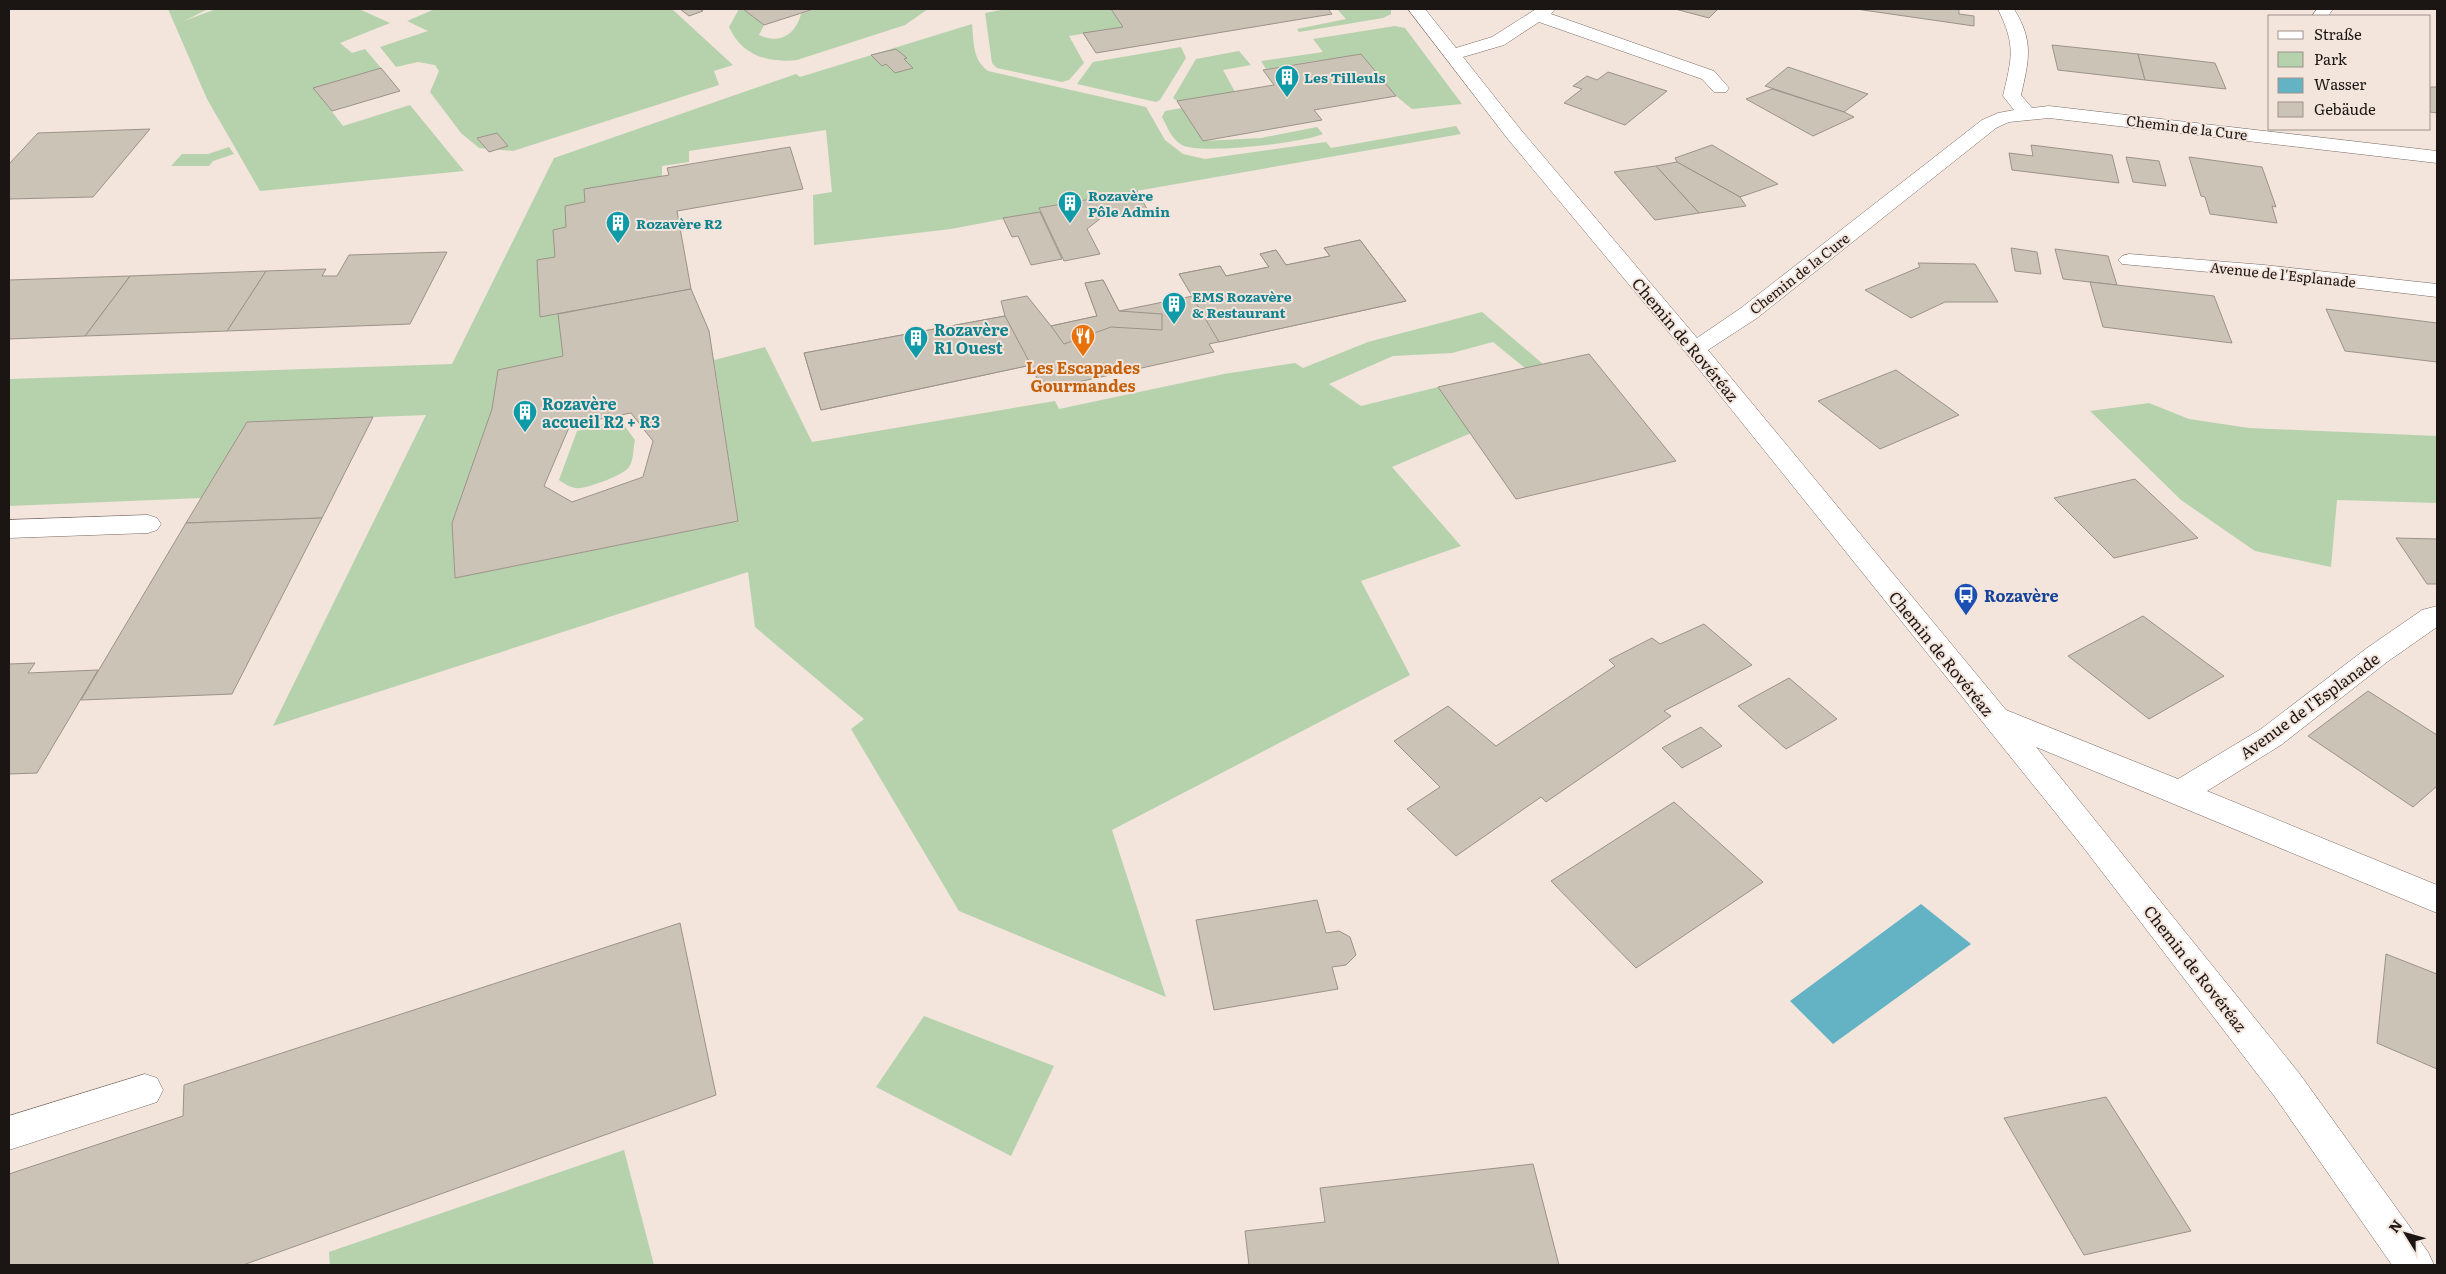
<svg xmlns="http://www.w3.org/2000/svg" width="2446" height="1274" font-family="Literata,serif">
	<rect width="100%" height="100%" fill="#f3e4dc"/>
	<g fill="#b6d2ad">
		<polygon points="168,9 208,9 184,21 216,9 359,9 390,23 340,43 352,53 365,49 381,68 314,88 343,126 410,105 464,171 260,191 207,99"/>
		<polygon points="435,9 672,9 733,65 714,71 719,85 513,151 479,148 461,133 430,92 439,71 435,65 418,62 396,67 380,47 428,31 407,21"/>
		<path d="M739,9H743L764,25L759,35C780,45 796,34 801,14L816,9H928L905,25L797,60C768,63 742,56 729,27Z"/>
		<polygon points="1006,9 1111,9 1123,27 1069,36 1084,63 1069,80 1062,82 997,68 992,63 985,13"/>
		<polygon points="1337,9 1391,9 1391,14 1383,18 1299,32 1297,29 1346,19"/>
		<path d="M972,24C974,42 972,59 988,71L1146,107L1165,140L1183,154L1205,159L1326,142L1331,148L1456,126L1461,134L1039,208L1040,212L951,229L814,245L813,195L832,192L826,130L689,151V162L662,166V176L585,202L565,206L566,227L553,230L555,257L537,260L540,316L558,314L563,356L498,371L492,409L452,523L455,578L738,521L714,360L765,347L812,442L1055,401L1059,409L1224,374L1295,363L1303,368L1368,342L1482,312L1543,364L1525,368L1493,342L1452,353L1393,356L1329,384L1361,406L1438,387L1471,433L1392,467L1461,546L1361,581L1410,675L1112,830L1166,997L959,911L851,729L864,719L755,627L748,572L273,726L426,415L247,422L202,498L9,506V379L452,364L554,158L796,74L800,77Z"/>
		<polygon points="1395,26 1405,28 1462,104 1412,109 1396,96 1361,54 1266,69 1261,61 1323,52 1313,39"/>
		<polygon points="1181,47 1186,58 1160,100 1156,102 1077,84 1093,62"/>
		<polygon points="1239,51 1251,65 1223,70 1235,92 1177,101 1173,98 1196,59"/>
		<path d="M1182,108L1203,141L1261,138L1317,127L1323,134C1302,143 1200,155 1182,145C1171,139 1167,126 1162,117L1165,111Z"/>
		<polygon points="229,147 234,154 213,161 209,166 171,166 182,154 208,154"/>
		<polygon points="2149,403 2189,419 2249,428 2437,436 2437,503 2337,500 2331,567 2255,551 2181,500 2090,411"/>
		<path d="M616,421L623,424L635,440C633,448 634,460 629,467C624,475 590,487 580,488C572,489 565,484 559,480L577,431Z"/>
		<polygon points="924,1016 1054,1066 1011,1156 876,1087"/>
		<polygon points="624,1150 654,1265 330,1265 329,1252"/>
	</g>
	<polygon fill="#64b3c4" points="1921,904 1971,944 1833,1044 1790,1001"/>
	<g fill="#ccc3b7" stroke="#9c9388" fill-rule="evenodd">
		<polygon points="680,9 700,9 703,11 689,16"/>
		<polygon points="743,9 814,9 764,25"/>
		<polygon points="1111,9 1328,9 1332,14 1096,53 1083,33 1123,27"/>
		<polygon points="1675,9 1718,9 1709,18"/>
		<polygon points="1856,9 1959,9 1959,14 1974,16 1974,26"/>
		<polygon points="2052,45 2138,54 2145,80 2058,70"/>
		<polygon points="896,49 907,58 904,59 913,68 895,73 886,64 882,66 871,55"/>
		<polygon points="1361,54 1396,96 1314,110 1322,120 1203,141 1177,101 1274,85 1263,70"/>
		<polygon points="2138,54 2215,63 2226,89 2145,80"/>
		<polygon points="1788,67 1868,94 1844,112 1765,86"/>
		<polygon points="381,68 400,91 332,111 313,88"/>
		<polygon points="1608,72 1667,91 1625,125 1564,103 1582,89 1573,86 1587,76 1597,80"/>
		<polygon points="2430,87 2437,87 2437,113 2430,112"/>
		<polygon points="1772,89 1844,112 1854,117 1813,136 1746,99"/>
		<polygon points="150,129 93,197 9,199 9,164 38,133"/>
		<polygon points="497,133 508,146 489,152 477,138"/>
		<polygon points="1712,145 1778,184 1740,197 1677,162 1675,158"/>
		<polygon points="2031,145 2112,155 2119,183 2012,170 2009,153 2033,156"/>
		<polygon points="790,147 803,189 677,211 691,289 540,317 537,260 555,257 553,230 566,227 565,206 585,202 584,189 669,175 667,168"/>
		<polygon points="2126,157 2159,161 2166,186 2133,182"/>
		<polygon points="2189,157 2262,167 2276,207 2272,206 2277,223 2210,214 2205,197 2201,196"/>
		<polygon points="1677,162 1740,197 1746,206 1699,213 1656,166"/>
		<polygon points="1656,166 1699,213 1655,220 1614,172"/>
		<polygon points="1137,191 1147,209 1101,218 1087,229 1100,254 1064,261 1039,208"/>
		<polygon points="1040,212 1062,259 1031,265 1018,236 1012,237 1003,218"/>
		<polygon points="1360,240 1406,301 1209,344 1214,352 1042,390 1031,365 821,410 804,353 1005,316 1001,301 1027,296 1051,326 1097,316 1085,283 1103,280 1119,311 1193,296 1179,274 1220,266 1226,276 1269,267 1260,254 1276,250 1286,265 1330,256 1324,248"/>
		<polygon points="1360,240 1406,301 1219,342 1179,274 1220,266 1226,276 1269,267 1260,254 1276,250 1286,265 1330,256 1324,248"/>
		<polygon points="2011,248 2037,252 2041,274 2015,271"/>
		<polygon points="2055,249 2108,256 2117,285 2063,279"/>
		<polygon points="447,252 410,324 227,331 266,271 326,269 322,276 337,276 349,255"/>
		<polygon points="1918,263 1975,264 1998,302 1945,302 1911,318 1865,290 1920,267"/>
		<polygon points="266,271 227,331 85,336 130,276"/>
		<polygon points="130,276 85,336 9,339 9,280"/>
		<polygon points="1103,280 1119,311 1162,314 1162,330 1111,327 1064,344 1051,326 1097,316 1085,283"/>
		<polygon points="2090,282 2214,296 2232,343 2103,327"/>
		<path d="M691,289L709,331L738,521L455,578L452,523L492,409L498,370L563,356L558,314ZM631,413L653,441L643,477L572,502L544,486L570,425Z"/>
		<polygon points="2326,309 2437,323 2437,362 2345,351"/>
		<polygon points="1005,316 1031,365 821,410 804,353"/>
		<polygon points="1589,354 1676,461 1516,499 1438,387"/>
		<polygon points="1896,370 1959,415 1880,449 1818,401"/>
		<polygon points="373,417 322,518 186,523 247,422"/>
		<polygon points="2135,479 2198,538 2114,558 2054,498"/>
		<polygon points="322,518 232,694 81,700 186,523"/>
		<polygon points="2396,538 2437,539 2437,584 2427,584"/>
		<polygon points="2143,616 2224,676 2149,719 2068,656"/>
		<polygon points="1704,624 1752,665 1664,711 1671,716 1546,802 1541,797 1456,856 1407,809 1440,787 1394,741 1448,706 1496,746 1615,666 1609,660 1652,638 1660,644"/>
		<polygon points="35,663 28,673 98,670 37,773 9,774 9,664"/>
		<polygon points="1789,678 1837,719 1786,749 1738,706"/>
		<polygon points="2368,691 2437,735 2437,786 2413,807 2308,736"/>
		<polygon points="1701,727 1722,746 1682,768 1662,748"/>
		<polygon points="1674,802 1763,882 1636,968 1551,881"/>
		<polygon points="1317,900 1326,933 1339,931 1350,937 1356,955 1346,965 1332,967 1338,989 1214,1010 1196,920"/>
		<polygon points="680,923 716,1095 243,1265 9,1265 9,1174 183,1116 184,1085"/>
		<polygon points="2386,954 2437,974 2437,1069 2377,1043"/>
		<polygon points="2106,1097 2191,1231 2084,1255 2004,1118"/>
		<polygon points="1533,1164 1559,1265 1249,1265 1245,1231 1325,1222 1320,1188"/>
	</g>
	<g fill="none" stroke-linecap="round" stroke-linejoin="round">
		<defs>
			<g id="minor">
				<path d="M1408,9H1425L1456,48L1492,37L1536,9H1555L1551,14L1714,71L1729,88L1726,92H1714L1702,79L1539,22L1504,45L1463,57L1521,130L1697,338L1741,308L1982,120L1998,113L2014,110L2003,96C2012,57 2016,46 1998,9H2014C2034,41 2029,60 2021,95L2032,108L2049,106L2437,151V163L2049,118L2009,122L1996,128L1757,318L1708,350L2006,710L2178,779L2261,729L2367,648L2422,610L2437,606V627L2387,662L2281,745L2207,791L2437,885V913L2036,747L2299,1073L2428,1252L2434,1265H2392L2275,1097L2083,847L1686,353L1507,138Z"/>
				<polygon points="2317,9 2333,9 2328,16 2312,16"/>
				<polygon points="2129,254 2264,265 2437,284 2437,297 2264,277 2122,264 2118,260 2122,256"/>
				<polygon points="148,515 157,518 161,524 157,530 148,533 9,538 9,520"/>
				<polygon points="145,1074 157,1078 163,1090 157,1102 9,1150 9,1116"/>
			</g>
		</defs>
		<use href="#minor" stroke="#786b64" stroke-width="1"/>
		<use href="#minor" fill="#fff" fill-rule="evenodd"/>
	</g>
	<defs>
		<symbol id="building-pin" viewBox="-11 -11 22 30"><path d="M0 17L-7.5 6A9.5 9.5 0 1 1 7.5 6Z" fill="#0f9aa8" stroke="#f3e4dc"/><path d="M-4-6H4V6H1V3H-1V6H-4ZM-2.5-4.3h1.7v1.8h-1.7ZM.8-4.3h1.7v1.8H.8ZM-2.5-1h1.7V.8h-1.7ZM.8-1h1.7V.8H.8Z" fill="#fff"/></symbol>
		<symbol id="restaurant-pin" viewBox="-11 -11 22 30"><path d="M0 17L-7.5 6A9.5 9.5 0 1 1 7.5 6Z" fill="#e8710a" stroke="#f3e4dc"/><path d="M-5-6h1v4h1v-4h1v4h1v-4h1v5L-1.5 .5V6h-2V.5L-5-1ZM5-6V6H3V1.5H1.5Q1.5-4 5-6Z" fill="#fff"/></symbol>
		<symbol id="bus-pin" viewBox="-11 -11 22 30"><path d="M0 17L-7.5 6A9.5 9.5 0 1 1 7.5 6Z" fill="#1a4fb4" stroke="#f3e4dc"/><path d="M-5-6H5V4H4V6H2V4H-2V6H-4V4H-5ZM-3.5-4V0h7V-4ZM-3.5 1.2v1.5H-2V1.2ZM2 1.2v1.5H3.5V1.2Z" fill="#fff"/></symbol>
	</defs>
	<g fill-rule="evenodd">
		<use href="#building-pin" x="1273" y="63" width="28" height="38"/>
		<use href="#building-pin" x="1056" y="189" width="28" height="38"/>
		<use href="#building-pin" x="604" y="209" width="28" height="38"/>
		<use href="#building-pin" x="1160" y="290" width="28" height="38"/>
		<use href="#restaurant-pin" x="1069" y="322" width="28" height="38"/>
		<use href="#building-pin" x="902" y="324" width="28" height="38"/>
		<use href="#building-pin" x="511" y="398" width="28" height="38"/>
		<use href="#bus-pin" x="1952" y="581" width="28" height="38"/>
	</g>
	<g text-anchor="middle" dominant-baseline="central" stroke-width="4" stroke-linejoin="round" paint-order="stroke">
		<g font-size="14" font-weight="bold" fill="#0d838f" stroke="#f3e4dc" text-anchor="start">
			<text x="1304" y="77">Les Tilleuls</text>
			<text x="1088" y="195">Rozavère<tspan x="1088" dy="16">Pôle Admin</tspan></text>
			<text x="636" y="223">Rozavère R2</text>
			<text x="1192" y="296">EMS Rozavère<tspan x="1192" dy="16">&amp; Restaurant</tspan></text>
		</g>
		<g font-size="14" fill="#1b1613" stroke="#f3e4dc">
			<text transform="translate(2187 127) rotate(7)">Chemin de la Cure</text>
			<text transform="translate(1799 273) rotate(-38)">Chemin de la Cure</text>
			<text transform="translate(2283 274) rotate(6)">Avenue de l'Esplanade</text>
		</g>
		<g font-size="16" font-weight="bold" fill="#0d838f" stroke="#f3e4dc" text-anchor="start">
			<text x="934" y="329">Rozavère<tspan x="934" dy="18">R1 Ouest</tspan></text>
			<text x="542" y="403">Rozavère<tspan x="542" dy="18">accueil R2 + R3</tspan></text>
		</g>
		<g font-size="16" fill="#1b1613" stroke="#f3e4dc">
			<text transform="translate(1686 339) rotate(50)">Chemin de Rovéréaz</text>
			<text transform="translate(1942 653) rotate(51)">Chemin de Rovéréaz</text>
			<text transform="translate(2309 705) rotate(-36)">Avenue de l'Esplanade</text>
			<text transform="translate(2196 968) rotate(52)">Chemin de Rovéréaz</text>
		</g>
		<g font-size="16" font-weight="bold" fill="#c56008" stroke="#f3e4dc">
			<text x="1083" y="367">Les Escapades<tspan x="1083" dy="18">Gourmandes</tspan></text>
		</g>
		<g font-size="16" font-weight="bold" fill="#164399" stroke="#f3e4dc" text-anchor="start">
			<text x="1984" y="595">Rozavère</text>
		</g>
	</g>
	<rect width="2446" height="1274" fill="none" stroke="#1b1613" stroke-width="20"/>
	<rect x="2268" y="15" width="162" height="115" fill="#f3e4dc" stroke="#9d928c"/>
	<rect x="2278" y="31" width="25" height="8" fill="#ffffff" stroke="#9d928c"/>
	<text x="2314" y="40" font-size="15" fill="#1b1613">Straße</text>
	<rect x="2278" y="52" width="25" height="15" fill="#b6d2ad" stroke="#9d928c"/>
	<text x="2314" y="65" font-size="15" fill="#1b1613">Park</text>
	<rect x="2278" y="78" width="25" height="15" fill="#64b3c4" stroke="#9d928c"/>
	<text x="2314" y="90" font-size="15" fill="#1b1613">Wasser</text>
	<rect x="2278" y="102" width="25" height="15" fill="#ccc3b7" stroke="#9d928c"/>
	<text x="2314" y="115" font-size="15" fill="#1b1613">Gebäude</text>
	<g transform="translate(2406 1234) rotate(307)" stroke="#f3e4dc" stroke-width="4" paint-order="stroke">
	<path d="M0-4L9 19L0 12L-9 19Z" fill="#1b1613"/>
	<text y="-8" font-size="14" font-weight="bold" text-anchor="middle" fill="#1b1613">N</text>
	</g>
</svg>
